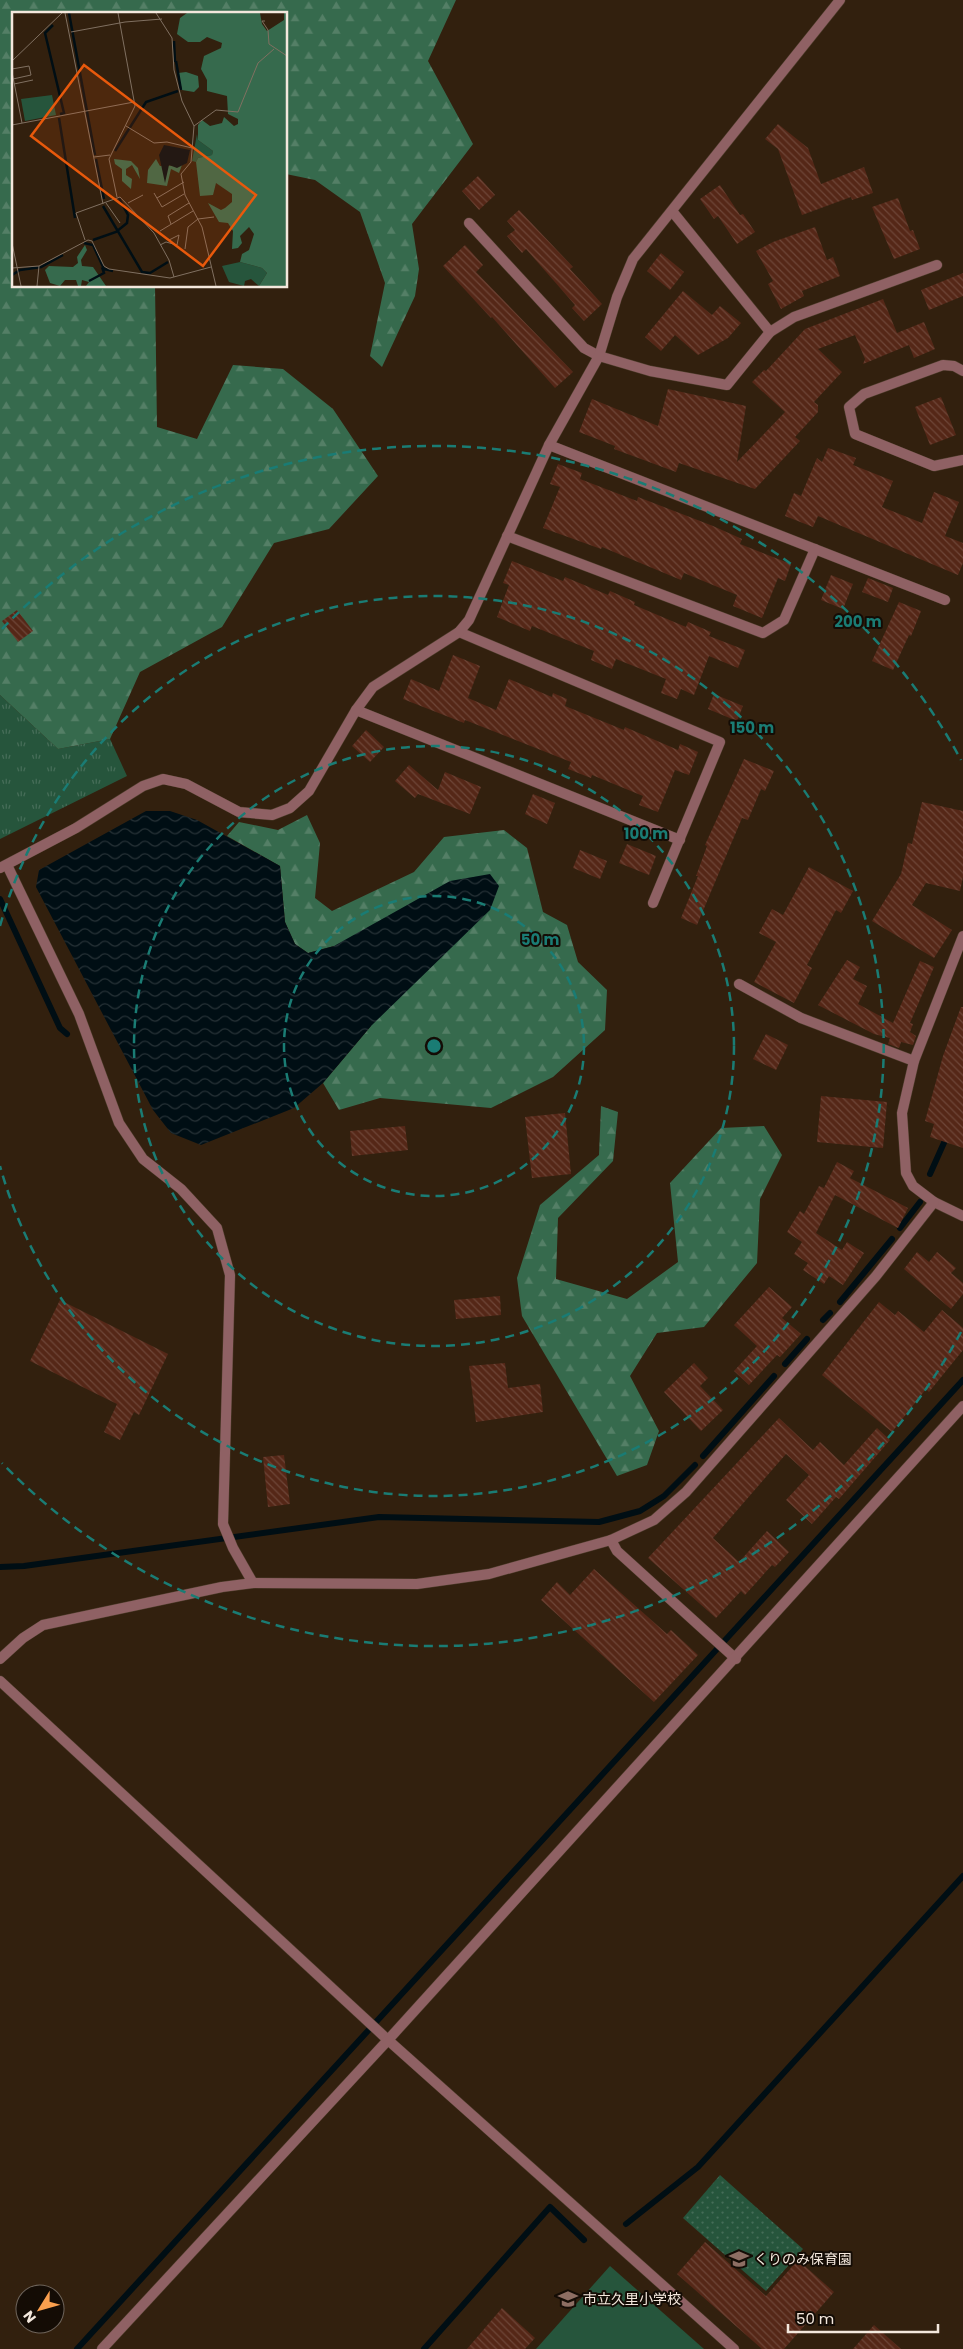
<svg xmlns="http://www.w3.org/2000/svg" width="963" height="2349" font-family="Poppins,'Noto Sans JP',sans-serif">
	<defs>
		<pattern id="grass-tufts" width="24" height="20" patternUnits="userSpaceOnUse" patternTransform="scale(1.25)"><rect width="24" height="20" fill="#26553c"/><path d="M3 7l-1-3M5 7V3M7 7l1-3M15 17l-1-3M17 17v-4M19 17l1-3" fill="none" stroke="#466d58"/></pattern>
		<pattern id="forest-firs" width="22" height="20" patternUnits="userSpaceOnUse" patternTransform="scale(1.25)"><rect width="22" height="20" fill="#366a4d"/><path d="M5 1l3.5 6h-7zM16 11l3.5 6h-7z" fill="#547f66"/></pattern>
		<pattern id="park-dots" width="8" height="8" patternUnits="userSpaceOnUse" patternTransform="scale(1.25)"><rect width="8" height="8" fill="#26553c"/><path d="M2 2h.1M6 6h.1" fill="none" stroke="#466d58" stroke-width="1.8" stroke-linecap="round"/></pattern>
		<pattern id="water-waves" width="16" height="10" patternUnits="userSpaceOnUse" patternTransform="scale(1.25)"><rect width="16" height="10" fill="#000e14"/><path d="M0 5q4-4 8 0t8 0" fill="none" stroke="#263136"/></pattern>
		<pattern id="building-back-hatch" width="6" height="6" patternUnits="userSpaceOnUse" patternTransform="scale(1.25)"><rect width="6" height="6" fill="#552717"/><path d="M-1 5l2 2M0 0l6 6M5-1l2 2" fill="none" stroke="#6e4638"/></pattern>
	</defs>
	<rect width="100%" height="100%" fill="#32200e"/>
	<polygon fill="url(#grass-tufts)" points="0,695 58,749 110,739 127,776 0,839"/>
	<g fill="url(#forest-firs)">
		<polygon points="0,0 456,0 428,61 473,144 412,224 419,269 415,296 382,367 370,356 385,283 360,212 315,180 286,174 286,14 14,14 14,286 155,286 157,427 197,439 233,365 283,369 333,409 378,476 329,529 274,543 222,627 140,672 110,739 58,749 0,695"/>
		<polygon points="307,815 320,843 315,898 332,911 414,872 444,837 504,830 527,848 543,912 567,925 578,962 607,990 605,1030 553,1077 491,1108 380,1098 339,1110 323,1083 371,1026 334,946 308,953 295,944 285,922 280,866 227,836 239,822 278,830"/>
		<polygon points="601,1106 618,1112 613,1161 558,1218 556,1279 627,1299 678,1262 670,1183 721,1128 764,1126 782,1155 760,1199 757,1263 704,1327 657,1333 630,1376 659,1431 647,1465 617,1476 522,1316 517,1278 540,1205 599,1155"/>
	</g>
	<polygon fill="url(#park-dots)" points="720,2175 803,2249 766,2291 683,2218"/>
	<polygon fill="#26553c" points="610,2266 704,2349 536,2349"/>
	<polygon fill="url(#water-waves)" points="146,811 170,811 197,820 280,866 285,922 295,944 308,953 334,946 450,881 490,874 499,886 490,910 371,1026 323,1083 294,1108 201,1145 171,1133 153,1110 36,887 39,870"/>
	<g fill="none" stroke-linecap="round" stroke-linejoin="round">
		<g stroke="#000e14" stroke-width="6">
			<polyline points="0,899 60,1028 67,1034"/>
			<polyline points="930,1174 947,1136"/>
			<polyline points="900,1228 920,1202"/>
			<polyline points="840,1302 892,1239"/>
			<polyline points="823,1320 830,1313"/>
			<polyline points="785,1364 807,1339"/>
			<polyline points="703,1456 774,1376"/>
			<polyline points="0,1567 24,1566 379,1517 599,1522 640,1511 664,1496 695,1465"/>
			<polyline points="626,2224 698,2167 963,1876"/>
			<polyline points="77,2349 963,1380"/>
			<polyline points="424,2349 550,2207 584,2240"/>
		</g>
	</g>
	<g fill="url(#building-back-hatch)">
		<polygon points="778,124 808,148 821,184 864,167 873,193 852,200 851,197 802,215 778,149 765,139"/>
		<polygon points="478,176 495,195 479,210 462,191"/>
		<polygon points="720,185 740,215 743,214 755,232 737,244 718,216 714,219 700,199"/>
		<polygon points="898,198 910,231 913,230 920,249 894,259 872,207"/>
		<polygon points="519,210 573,267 570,269 602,304 584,321 572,308 575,305 526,249 522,253 507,236 515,230 507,221"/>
		<polygon points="815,227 827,260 833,257 840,276 802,291 804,296 781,309 768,284 773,281 756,251 773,242"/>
		<polygon points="465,245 483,265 476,272 573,372 555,388 492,317 491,318 443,266"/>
		<polygon points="661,253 684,272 670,290 647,271"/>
		<polygon points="963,273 963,296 929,310 921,290"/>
		<polygon points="683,291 712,315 720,306 741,323 728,338 698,355 675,335 661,351 645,337"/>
		<polygon points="883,299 897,333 924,322 935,349 914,358 909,345 863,364 865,359 855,335 818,349 842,372 814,402 818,405 818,412 795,437 800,441 755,489 679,463 676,472 614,449 615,446 579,432 592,399 658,426 668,389 746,406 737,462 785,412 752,382 764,370 766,371 805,329"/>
		<polygon points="941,397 956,435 930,445 915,407"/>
		<polygon points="828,448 856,458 853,465 893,481 882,507 922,523 934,492 959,502 945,536 963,543 963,563 958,575 818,516 813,527 785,516 794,493 801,496 817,458 822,462"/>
		<polygon points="558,464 582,473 580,479 637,501 638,497 713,526 742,539 740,544 791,564 785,581 778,578 762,618 733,606 737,595 684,573 681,580 602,547 601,549 543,528 560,487 550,484"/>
		<polygon points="512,561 563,581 565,577 608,595 610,591 635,602 634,605 686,627 688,622 711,632 709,636 745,650 738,668 709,656 694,695 681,689 677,699 661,693 666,679 616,659 612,669 591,660 594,651 532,626 530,631 497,617 509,585 503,583"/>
		<polygon points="831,575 853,584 843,609 821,600"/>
		<polygon points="868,578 893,588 888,602 862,592"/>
		<polygon points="899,602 921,611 911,636 909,635 893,670 872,661"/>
		<polygon points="17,610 33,631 18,642 2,621"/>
		<polygon points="453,655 480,666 468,698 496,710 509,679 552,697 553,693 567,699 565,706 624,730 625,727 678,750 680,744 698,752 689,775 675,770 658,812 639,805 643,796 592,775 591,778 568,769 571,762 465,720 464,723 403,699 411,679 439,691"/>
		<polygon points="714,694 743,706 737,721 708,709"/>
		<polygon points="366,730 384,747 370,762 352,746"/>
		<polygon points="744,759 774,771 765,791 761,789 748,820 742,818 697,925 681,918 698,876 696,876 707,846 705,845"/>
		<polygon points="409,765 438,790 445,772 481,787 470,814 418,794 415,798 395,781"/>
		<polygon points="533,794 555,803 547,824 525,814"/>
		<polygon points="922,802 963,811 963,877 960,891 926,883 912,905 952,930 934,958 872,921 901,874 908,843 912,844"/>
		<polygon points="627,844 656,856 649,875 619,863"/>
		<polygon points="580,850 607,861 600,879 573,868"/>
		<polygon points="809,867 853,891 841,913 836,910 807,965 812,968 794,1003 754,982 776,942 759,933 772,909 783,915"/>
		<polygon points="847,960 860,967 853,979 867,986 858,1004 893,1023 920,961 934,967 910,1023 913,1024 910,1032 916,1036 913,1045 901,1042 899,1048 888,1044 890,1038 874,1034 818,1005"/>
		<polygon points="961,1007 963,1007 963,1148 930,1137 934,1124 925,1121 943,1056"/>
		<polygon points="766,1034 788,1045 776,1070 753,1059"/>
		<polygon points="821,1096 887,1102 883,1148 817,1142"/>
		<polygon points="565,1113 571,1174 532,1178 525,1117"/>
		<polygon points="405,1126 408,1150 352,1156 350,1131"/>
		<polygon points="837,1162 854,1171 850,1178 908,1208 898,1228 835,1195 816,1233 842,1250 847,1242 864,1253 843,1285 829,1276 824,1284 803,1270 808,1263 794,1254 802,1242 787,1232 800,1211 804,1214 819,1186 824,1188"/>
		<polygon points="917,1252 929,1262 937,1252 956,1268 951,1273 963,1283 963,1294 951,1309 904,1269"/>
		<polygon points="769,1287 792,1307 782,1318 801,1334 780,1357 777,1355 749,1385 734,1371 757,1346 734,1325"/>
		<polygon points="500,1296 501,1315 456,1319 454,1300"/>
		<polygon points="60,1300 168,1354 139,1415 134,1412 120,1440 104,1432 117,1404 30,1361"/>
		<polygon points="879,1302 895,1315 898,1311 924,1332 942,1310 963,1328 963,1350 929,1392 926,1389 892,1432 822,1375"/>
		<polygon points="505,1363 508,1388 540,1384 543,1412 476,1422 469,1366"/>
		<polygon points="694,1363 708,1378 700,1386 723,1410 701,1431 664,1392"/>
		<polygon points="779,1418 813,1450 820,1442 844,1465 877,1428 890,1440 839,1499 836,1497 812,1524 786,1500 809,1475 786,1454 713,1538 739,1562 767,1531 789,1552 775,1567 772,1565 745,1595 741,1591 716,1618 648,1558"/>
		<polygon points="284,1455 290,1504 268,1507 263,1457"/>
		<polygon points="594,1569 667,1634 671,1630 698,1655 654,1702 541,1600 557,1582 570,1595"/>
		<polygon points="705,2242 766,2296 798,2260 834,2292 784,2349 762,2349 677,2274"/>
		<polygon points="502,2308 535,2338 525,2349 467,2349"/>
		<polygon points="874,2325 901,2349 853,2349"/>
	</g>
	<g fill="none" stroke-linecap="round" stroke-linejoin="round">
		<defs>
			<g id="service">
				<polyline points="469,223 584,348 599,356"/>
				<polyline points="739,984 801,1018 914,1061"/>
			</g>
			<g id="minor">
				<polyline points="672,211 770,332"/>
				<polyline points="599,356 650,371 727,385 770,332 794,317 937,265"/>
				<polyline points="963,371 954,366 943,365 864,394 849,407 855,434 934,466 963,460"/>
				<polyline points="549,445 945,600"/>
				<polyline points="507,536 763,633 784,620 815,549"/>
				<polyline points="459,632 720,742 653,903"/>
				<polyline points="356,710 680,840"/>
				<polyline points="7,865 79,1014 119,1123 143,1159 181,1189 217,1228 230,1275 223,1524 233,1548 253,1583"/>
				<polyline points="0,868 76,828 143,786 163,779 186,784 239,812 272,815 290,808 309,791 356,710 373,687 459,632 469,620 549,445 599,356 617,297 633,259 840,0"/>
				<polyline points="963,936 914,1061 902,1113 906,1173 913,1186 934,1202 963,1216"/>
				<polyline points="611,1540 617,1551 736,1659"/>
				<polyline points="0,1659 23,1638 43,1625 222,1587 253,1583 417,1584 489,1574 611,1540 654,1520 686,1492 876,1276 934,1202"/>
				<polyline points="0,1681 388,2040 734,2349"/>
				<polyline points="102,2349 388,2040 963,1406"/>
			</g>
		</defs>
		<use href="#service" stroke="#4d3c2b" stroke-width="11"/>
		<use href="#minor" stroke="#4d3c2b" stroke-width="11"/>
		<use href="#service" stroke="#8f6164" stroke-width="10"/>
		<use href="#minor" stroke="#8f6164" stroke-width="10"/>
	</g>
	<g fill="none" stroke="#1a7c74" stroke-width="2.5" stroke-dasharray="9 6">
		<circle cx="434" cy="1046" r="150"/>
		<circle cx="434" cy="1046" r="300"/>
		<path d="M0 926A450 450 0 1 1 0 1166"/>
		<path d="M961 1332A600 600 0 0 1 2 1463M2 629A600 600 0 0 1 961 760"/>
	</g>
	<defs>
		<symbol id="school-bare" viewBox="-9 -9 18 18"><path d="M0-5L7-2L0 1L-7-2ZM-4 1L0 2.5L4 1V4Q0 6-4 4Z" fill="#8d6e63" stroke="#140c05" stroke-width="2.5" paint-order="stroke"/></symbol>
	</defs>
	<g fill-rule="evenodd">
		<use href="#school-bare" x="725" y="2245" width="28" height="28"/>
		<use href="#school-bare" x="554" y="2285" width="28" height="28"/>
	</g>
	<g text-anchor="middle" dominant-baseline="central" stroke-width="4" stroke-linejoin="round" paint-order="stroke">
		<g font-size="14" fill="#f4e8dd" stroke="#140c05" text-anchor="start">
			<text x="754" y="2259">くりのみ保育園</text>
			<text x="583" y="2299">市立久里小学校</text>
		</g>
	</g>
	<g transform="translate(12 12)">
		<rect width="275" height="275" fill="#32200e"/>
		<path d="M185,122L186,128L201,139L200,143L186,146L184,150L180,149ZM228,250L250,256L255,261L247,274L239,267L233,269L232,274L217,270L210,254Z" fill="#26553c"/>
		<path d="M175,1H248L250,12L255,19L272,8V1H275V274H247L255,261L250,256L228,250L230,242L237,238L242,222L237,215L228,224L230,231L226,236L220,237L221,219L216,211L207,210L196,191L209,198L213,196L220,190V182L204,171L201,183L188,184L184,150L186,146L200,143L201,139L186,128V113L190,108L198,114L210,111L212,105L222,114L226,112V107L216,102L215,84L195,79V68L189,57L192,44L209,36L210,31L195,25L188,30H176L165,22L168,6ZM174,60L186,64L187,75L182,80L170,78L166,61ZM102,147L119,149L126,156L128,167L120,153L114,157V163L120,167L119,177L110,169V157L103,152ZM144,147L148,154L170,153L167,161L159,157L155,174L135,171L136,158ZM73,233L75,238L69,248L70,254L81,255L94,274H74L77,270L70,268L69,274H66L64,268H53L48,274L38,271L33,258L37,254L61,255L66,251L65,245Z" fill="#366a4d"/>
		<path d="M40,83L44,103L13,109L9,87Z" fill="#26553c"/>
		<path d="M152,133L178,138L175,151L165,156L157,153L153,171L147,143Z" fill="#000e14"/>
		<path fill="none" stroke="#000e14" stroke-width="2.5" d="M57,1L83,143M41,13L33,21L52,101L48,102M162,29L163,50M164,49L169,78M47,106L63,206M103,139L134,90L166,79M84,147L92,187M91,194L130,260L138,261L156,250M81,228L104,220L115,211L116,203L107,186M72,231L81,233L92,257L101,259M0,263L8,258L29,255L51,243M77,269L92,261L90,255"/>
		<path fill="none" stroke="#807061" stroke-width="1" d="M53,1L91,192M144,1L160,26L162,58L170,89L182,114L179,150L169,162L173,183L190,215L204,274M253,9H250L256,18L257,32L275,44M59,20L113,10L150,7M0,49L50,1M0,57L17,54L19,63L1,67M0,60L10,111M2,72L21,68M0,113L122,90M114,114L142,131L155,130L180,136M182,114L204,98L226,100L246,51L262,37M82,145L98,143M142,181L150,195L172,182M105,185L97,147L123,94L106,1M145,186L172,170M94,191L108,211M116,191L131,183M159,212L156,204L177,191M148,219L181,199M73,228L64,201L108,185L142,221L157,248L162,265M0,231L9,274M148,233L154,230L165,233L167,223L157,228M173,237L176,215L186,207L202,205M0,256L27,254L76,228L80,229L92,254L97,257L158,266L199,255M25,274L27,254"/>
		<path fill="#e8590c" fill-opacity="0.15" stroke="#e8590c" stroke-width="2.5" d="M72,53L244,183L191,254L19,124Z"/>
		<rect width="275" height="275" fill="none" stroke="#f4e8dd" stroke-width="2.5"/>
	</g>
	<circle cx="434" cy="1046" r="8" fill="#1a7c74" stroke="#140c05" stroke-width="2.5"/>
	<g font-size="15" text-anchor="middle" font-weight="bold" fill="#1a7c74" stroke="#140c05" stroke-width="4" stroke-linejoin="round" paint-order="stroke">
		<text x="858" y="627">200 m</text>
		<text x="752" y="733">150 m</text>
		<text x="646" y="839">100 m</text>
		<text x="540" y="945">50 m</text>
	</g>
	<g transform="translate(40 2309) rotate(233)"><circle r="24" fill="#140c05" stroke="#6e645b"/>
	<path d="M0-4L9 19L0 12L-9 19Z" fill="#fa9f4e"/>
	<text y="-8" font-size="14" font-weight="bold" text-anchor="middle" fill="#f4e8dd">N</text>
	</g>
	<path d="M788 2324v8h150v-8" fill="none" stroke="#f4e8dd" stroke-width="2.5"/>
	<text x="796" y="2324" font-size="15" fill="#f4e8dd" stroke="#140c05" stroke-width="4" paint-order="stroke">50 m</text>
</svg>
